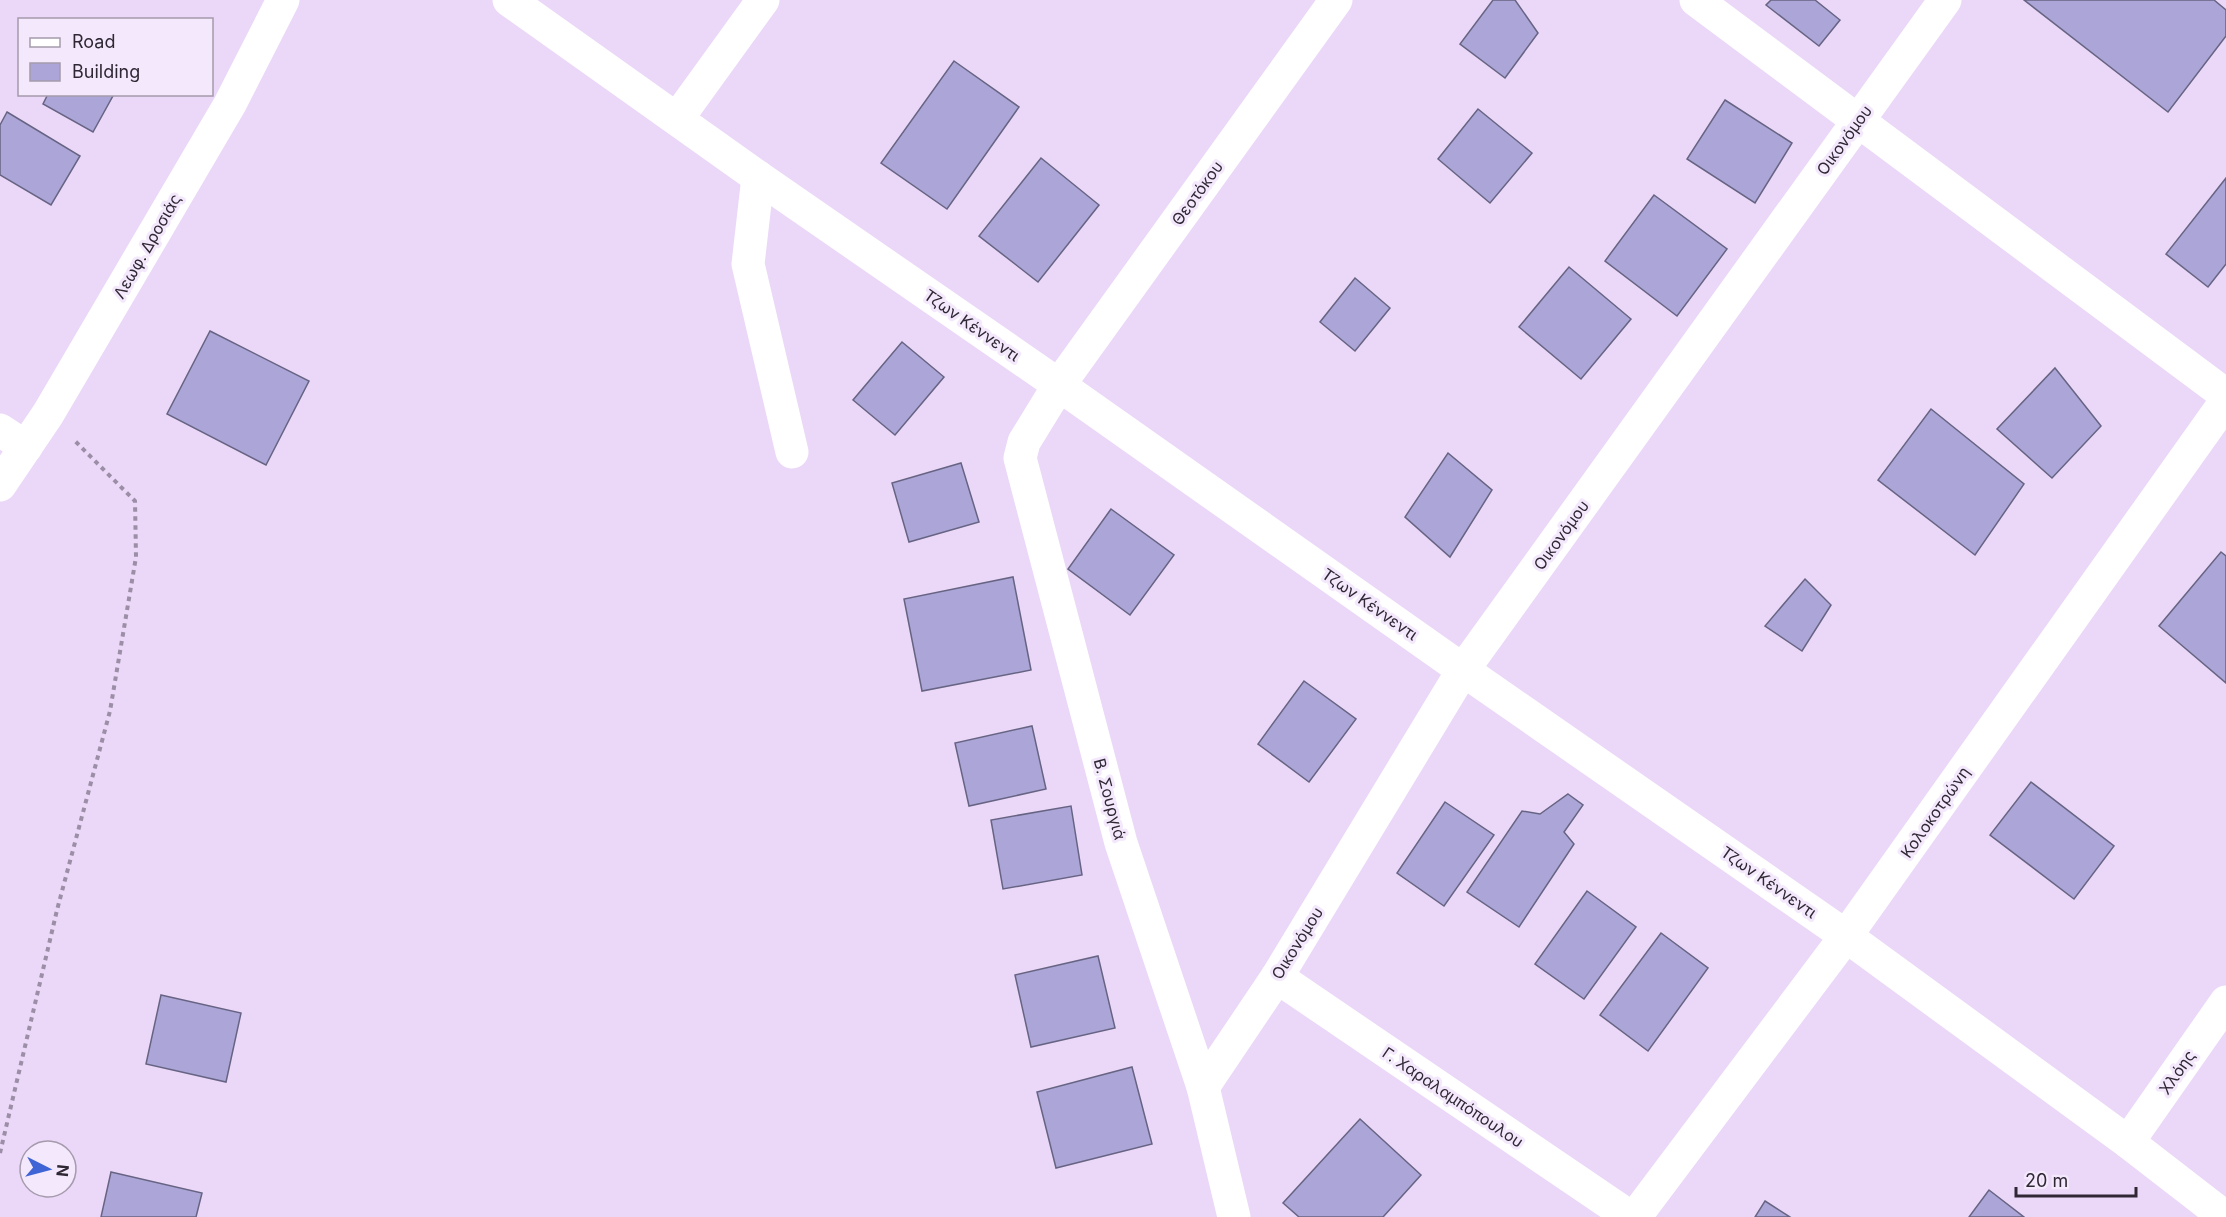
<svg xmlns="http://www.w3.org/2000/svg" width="2226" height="1217" font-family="Inter,sans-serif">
	<rect width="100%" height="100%" fill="#ebd7f8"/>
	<g fill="#aba6d7" stroke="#676483" stroke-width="1.5">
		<polygon points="1493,0 1515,0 1538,33 1505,78 1460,44"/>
		<polygon points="1771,0 1815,0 1840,20 1819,46 1766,5"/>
		<polygon points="2024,0 2214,0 2226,10 2226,36 2168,112"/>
		<polygon points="954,61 1019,107 947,209 881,163"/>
		<polygon points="48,94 114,94 93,132 43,104"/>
		<polygon points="1725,100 1792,143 1755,203 1687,159"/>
		<polygon points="1478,109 1532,153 1490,203 1438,159"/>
		<polygon points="7,112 80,156 51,205 0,175 0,125"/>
		<polygon points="1041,158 1099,205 1038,282 979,236"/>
		<polygon points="2226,178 2226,264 2208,287 2166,254"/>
		<polygon points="1654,195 1727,249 1677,316 1605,261"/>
		<polygon points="1569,267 1631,319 1581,379 1519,327"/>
		<polygon points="1355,278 1390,308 1355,351 1320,322"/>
		<polygon points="210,331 309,381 266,465 167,414"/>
		<polygon points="902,342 944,377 895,435 853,400"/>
		<polygon points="2055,368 2101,426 2052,478 1997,429"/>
		<polygon points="1931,409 2024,484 1975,555 1878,480"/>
		<polygon points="1448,453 1492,490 1450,557 1405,517"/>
		<polygon points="961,463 979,522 909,542 892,483"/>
		<polygon points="1111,509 1174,555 1130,615 1068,569"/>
		<polygon points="2221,552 2226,556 2226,683 2159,626"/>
		<polygon points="1013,577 1031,670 922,691 904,599"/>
		<polygon points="1805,579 1831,605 1802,651 1765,626"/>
		<polygon points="1304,681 1356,719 1309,782 1258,744"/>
		<polygon points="1032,726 1046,789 969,806 955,743"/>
		<polygon points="2031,782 2114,846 2074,899 1990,835"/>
		<polygon points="1568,794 1583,805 1564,832 1574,844 1519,927 1467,892 1522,811 1540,814"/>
		<polygon points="1445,802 1494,835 1444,906 1397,873"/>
		<polygon points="1071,806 1082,875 1003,889 991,820"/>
		<polygon points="1587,891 1636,927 1584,999 1535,964"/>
		<polygon points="1661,933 1708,968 1648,1051 1600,1015"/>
		<polygon points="1098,956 1115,1028 1031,1047 1015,975"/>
		<polygon points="161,995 241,1013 226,1082 146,1064"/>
		<polygon points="1132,1067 1152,1144 1056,1168 1037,1092"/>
		<polygon points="1360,1119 1421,1175 1383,1217 1299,1217 1283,1203"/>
		<polygon points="111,1172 202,1193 196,1217 101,1217"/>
		<polygon points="1989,1190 2024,1217 1969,1217"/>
		<polygon points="1765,1201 1790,1217 1755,1217"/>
	</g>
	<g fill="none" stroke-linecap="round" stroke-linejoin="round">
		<polyline stroke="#9c8ea6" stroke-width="4" stroke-dasharray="4.5 4.5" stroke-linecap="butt" points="0,1153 57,910 110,711 136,557 135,501 75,441"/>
		<g stroke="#fff" stroke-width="33">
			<polyline points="1696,0 2226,395"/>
			<polyline points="758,177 748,264 792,452"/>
			<polyline points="0,430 26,447"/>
			<polyline points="1277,977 1630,1217"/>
			<polyline points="1203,1087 1277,977 1463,670 1945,0"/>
			<polyline points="2128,1142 2226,1002"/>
			<polyline points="1234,1217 1203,1087 1121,843 1020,458 1024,442 1059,385 1336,0"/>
			<polyline points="1635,1217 1846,936 2226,401"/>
		</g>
		<g stroke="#fff" stroke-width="33">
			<polyline points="509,0 758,177 1059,385 1463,670 1846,936 2128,1142 2225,1217"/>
			<polyline points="677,119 763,0"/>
			<polyline points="0,485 48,414 230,104 283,0"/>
		</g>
	</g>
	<g text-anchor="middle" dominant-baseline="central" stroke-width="6" stroke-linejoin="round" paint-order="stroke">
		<g font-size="16" fill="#2f2834" stroke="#f4e8fc">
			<text transform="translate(1844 140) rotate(-54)">Οικονόμου</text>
			<text transform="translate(1197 193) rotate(-54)">Θεοτόκου</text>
			<text transform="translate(147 246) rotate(-60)">Λεωφ. Δροσιάς</text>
			<text transform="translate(972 325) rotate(35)">Τζων Κέννεντι</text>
			<text transform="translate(1561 535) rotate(-54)">Οικονόμου</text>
			<text transform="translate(1370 604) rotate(35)">Τζων Κέννεντι</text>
			<text transform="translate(1110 799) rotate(75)">Β. Σουργιά</text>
			<text transform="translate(1935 812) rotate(-55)">Κολοκοτρώνη</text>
			<text transform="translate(1769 882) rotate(35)">Τζων Κέννεντι</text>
			<text transform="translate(1297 943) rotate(-58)">Οικονόμου</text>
			<text transform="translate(2177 1072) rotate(-55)">Χλόης</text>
			<text transform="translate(1453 1097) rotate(34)">Γ. Χαραλαμπόπουλου</text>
		</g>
	</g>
	<rect x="18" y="18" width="195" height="78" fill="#f4e8fc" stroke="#a59bac" stroke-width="1.5"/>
	<rect x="30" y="38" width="30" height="9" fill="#ffffff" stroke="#a59bac" stroke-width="1.5"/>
	<text x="72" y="48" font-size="18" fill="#2f2834">Road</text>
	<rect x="30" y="63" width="30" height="18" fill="#aba6d7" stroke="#a59bac" stroke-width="1.5"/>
	<text x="72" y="78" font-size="18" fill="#2f2834">Building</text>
	<g transform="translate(48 1169) rotate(96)"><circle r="28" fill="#f4e8fc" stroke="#a59bac" stroke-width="1.5"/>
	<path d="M0-4.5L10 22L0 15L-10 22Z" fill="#3f64d6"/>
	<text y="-9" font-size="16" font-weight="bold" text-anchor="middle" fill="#2f2834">N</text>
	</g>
	<path d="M2016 1187v9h120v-9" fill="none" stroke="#2f2834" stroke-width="3"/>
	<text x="2025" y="1187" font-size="18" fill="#2f2834" stroke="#f4e8fc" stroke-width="4.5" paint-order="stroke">20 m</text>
</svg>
